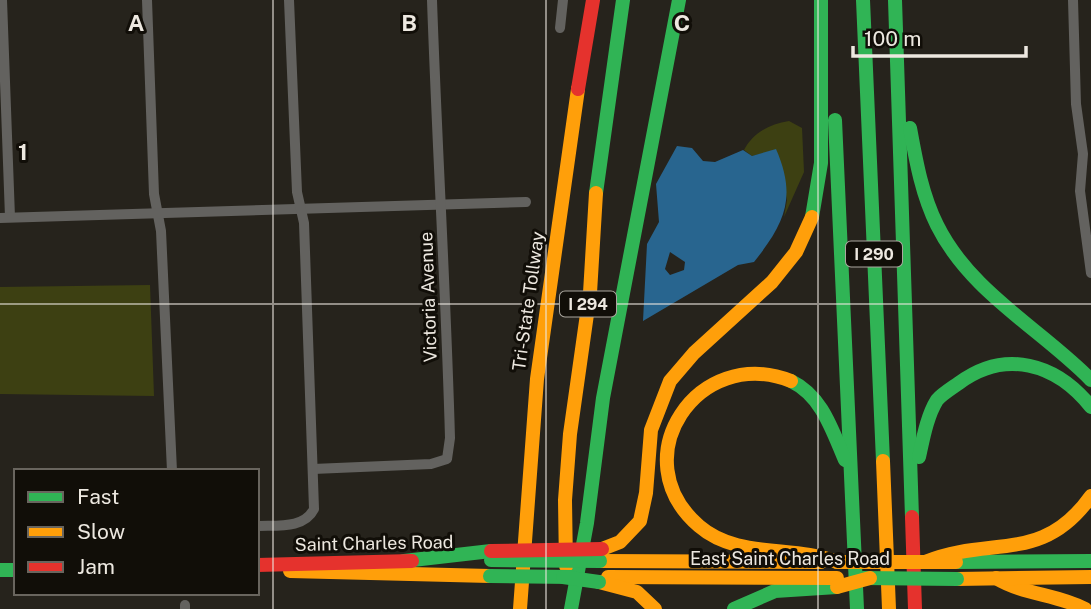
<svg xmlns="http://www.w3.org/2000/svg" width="1091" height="609" font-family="'Public Sans',sans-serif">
	<rect width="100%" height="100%" fill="#26231c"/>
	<g fill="#3d4012">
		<path d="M789,121L802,128L804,172L784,217L787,200L776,150L752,156L744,150C753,133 769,124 789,121Z"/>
		<polygon points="150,285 154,396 0,394 0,287"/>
	</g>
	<path fill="#28658f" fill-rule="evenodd" d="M677,146L692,148L703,161L715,162L743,150L752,156L776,149C797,197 785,223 754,262L738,265L643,321L647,244L659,222L656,184ZM670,252L685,262L684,270L670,275L665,269Z"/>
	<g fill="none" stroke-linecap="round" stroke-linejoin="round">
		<g stroke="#63625f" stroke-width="10">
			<polyline points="2,0 10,217"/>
			<polyline points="147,0 154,194 161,231 172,471"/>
			<polyline points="1073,0 1076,104 1083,154 1080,191 1091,273"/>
			<polyline points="560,28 563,0"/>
			<polyline points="0,218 526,202"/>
			<path d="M313,469L431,464L447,459L450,438C446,292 437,146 432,0"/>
			<path d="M257,526C277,525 304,529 314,509L304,223L297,192L289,0"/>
			<polyline points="185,605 185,609"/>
		</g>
		<g stroke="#30b455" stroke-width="14">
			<polyline points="863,0 883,461"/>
			<polyline points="895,0 912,517"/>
			<polyline points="835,120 857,609"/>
			<path d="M910,128C916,161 922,195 937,225C970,292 1041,329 1091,380"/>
			<polyline points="596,193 623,0"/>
			<polyline points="812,217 821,163 821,0"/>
			<path d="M791,381C822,396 832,430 845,460"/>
			<path d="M919,457C923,439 927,416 937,400C942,394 952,388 959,383C1005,349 1056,363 1091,407"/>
			<polyline points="404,561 491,551"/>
			<polyline points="956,562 1091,561"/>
			<polyline points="0,570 16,570"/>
			<polyline points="571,609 587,523 603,398 679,0"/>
			<polyline points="734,609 775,591 837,587"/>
		</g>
		<g stroke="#ff9f0a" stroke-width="14">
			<path d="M791,381C698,344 621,459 699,526C737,559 793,545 837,562"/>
			<polyline points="883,461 889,609"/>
			<polyline points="602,549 620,542 640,521 646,493 651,430 670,381 694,353 772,282 796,252 812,217"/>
			<polyline points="600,561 821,562"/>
			<path d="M925,562C992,535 1042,565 1091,496"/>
			<polyline points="566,566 565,500 570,434 590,293 596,193"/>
			<polyline points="290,571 490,576"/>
			<polyline points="608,577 837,578"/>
			<path d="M996,578C1024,595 1057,594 1085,609"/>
			<polyline points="957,579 1091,577"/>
			<polyline points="599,582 637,592 655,609"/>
			<polyline points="520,609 537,379 578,89"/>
		</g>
		<g stroke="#e5322d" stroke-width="14">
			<polyline points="578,89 593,0"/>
			<polyline points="912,517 915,609"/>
			<polyline points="257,565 412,561"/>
		</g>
		<g stroke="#30b455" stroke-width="14">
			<polyline points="491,560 600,561"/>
			<polyline points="490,576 572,577"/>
			<polyline points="563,577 599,582"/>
			<polyline points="863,578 957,579"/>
		</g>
		<g stroke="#ff9f0a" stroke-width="14">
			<polyline points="837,562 956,562"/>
			<polyline points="837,587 870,578"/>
		</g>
		<polyline stroke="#e5322d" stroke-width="14" points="491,551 602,549"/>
	</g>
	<path fill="none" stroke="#ede8e0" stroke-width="2" stroke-opacity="0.55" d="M273,0V609M546,0V609M818,0V609M0,304H1091"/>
	<g text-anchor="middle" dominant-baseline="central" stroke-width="6" stroke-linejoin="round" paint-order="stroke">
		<g fill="#110e08" stroke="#aba79f" stroke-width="2">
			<rect x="846" y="241.5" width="56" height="25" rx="5"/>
			<rect x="560" y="291.5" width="56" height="25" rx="5"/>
		</g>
		<g font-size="16" font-weight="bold" fill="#ede8e0">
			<text x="874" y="254">I 290</text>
			<text x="588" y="304">I 294</text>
		</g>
		<g font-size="18" fill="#ede8e0" stroke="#110e08">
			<text transform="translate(428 297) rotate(-92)">Victoria Avenue</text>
			<text transform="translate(528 301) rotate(-82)">Tri-State Tollway</text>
			<text transform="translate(374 543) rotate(-1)">Saint Charles Road</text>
			<text x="790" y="558">East Saint Charles Road</text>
		</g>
	</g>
	<g font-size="23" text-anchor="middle" font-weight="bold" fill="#ede8e0" stroke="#110e08" stroke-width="6" stroke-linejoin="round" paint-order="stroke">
		<text x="136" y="31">A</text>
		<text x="409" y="31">B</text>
		<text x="682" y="31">C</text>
		<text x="23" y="160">1</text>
	</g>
	<rect x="14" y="469" width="245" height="126" fill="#110e08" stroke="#69655e" stroke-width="2"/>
	<rect x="28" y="492" width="35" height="10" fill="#30b455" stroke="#69655e" stroke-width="2"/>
	<text x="77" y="504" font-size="21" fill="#ede8e0">Fast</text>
	<rect x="28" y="527" width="35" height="10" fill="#ff9f0a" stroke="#69655e" stroke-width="2"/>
	<text x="77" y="539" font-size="21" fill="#ede8e0">Slow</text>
	<rect x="28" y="562" width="35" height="10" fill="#e5322d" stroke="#69655e" stroke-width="2"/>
	<text x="77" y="574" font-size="21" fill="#ede8e0">Jam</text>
	<path d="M853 46v10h173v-10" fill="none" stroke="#ede8e0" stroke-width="3.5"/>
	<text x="864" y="46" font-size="21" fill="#ede8e0" stroke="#110e08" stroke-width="5" paint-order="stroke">100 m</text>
</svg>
